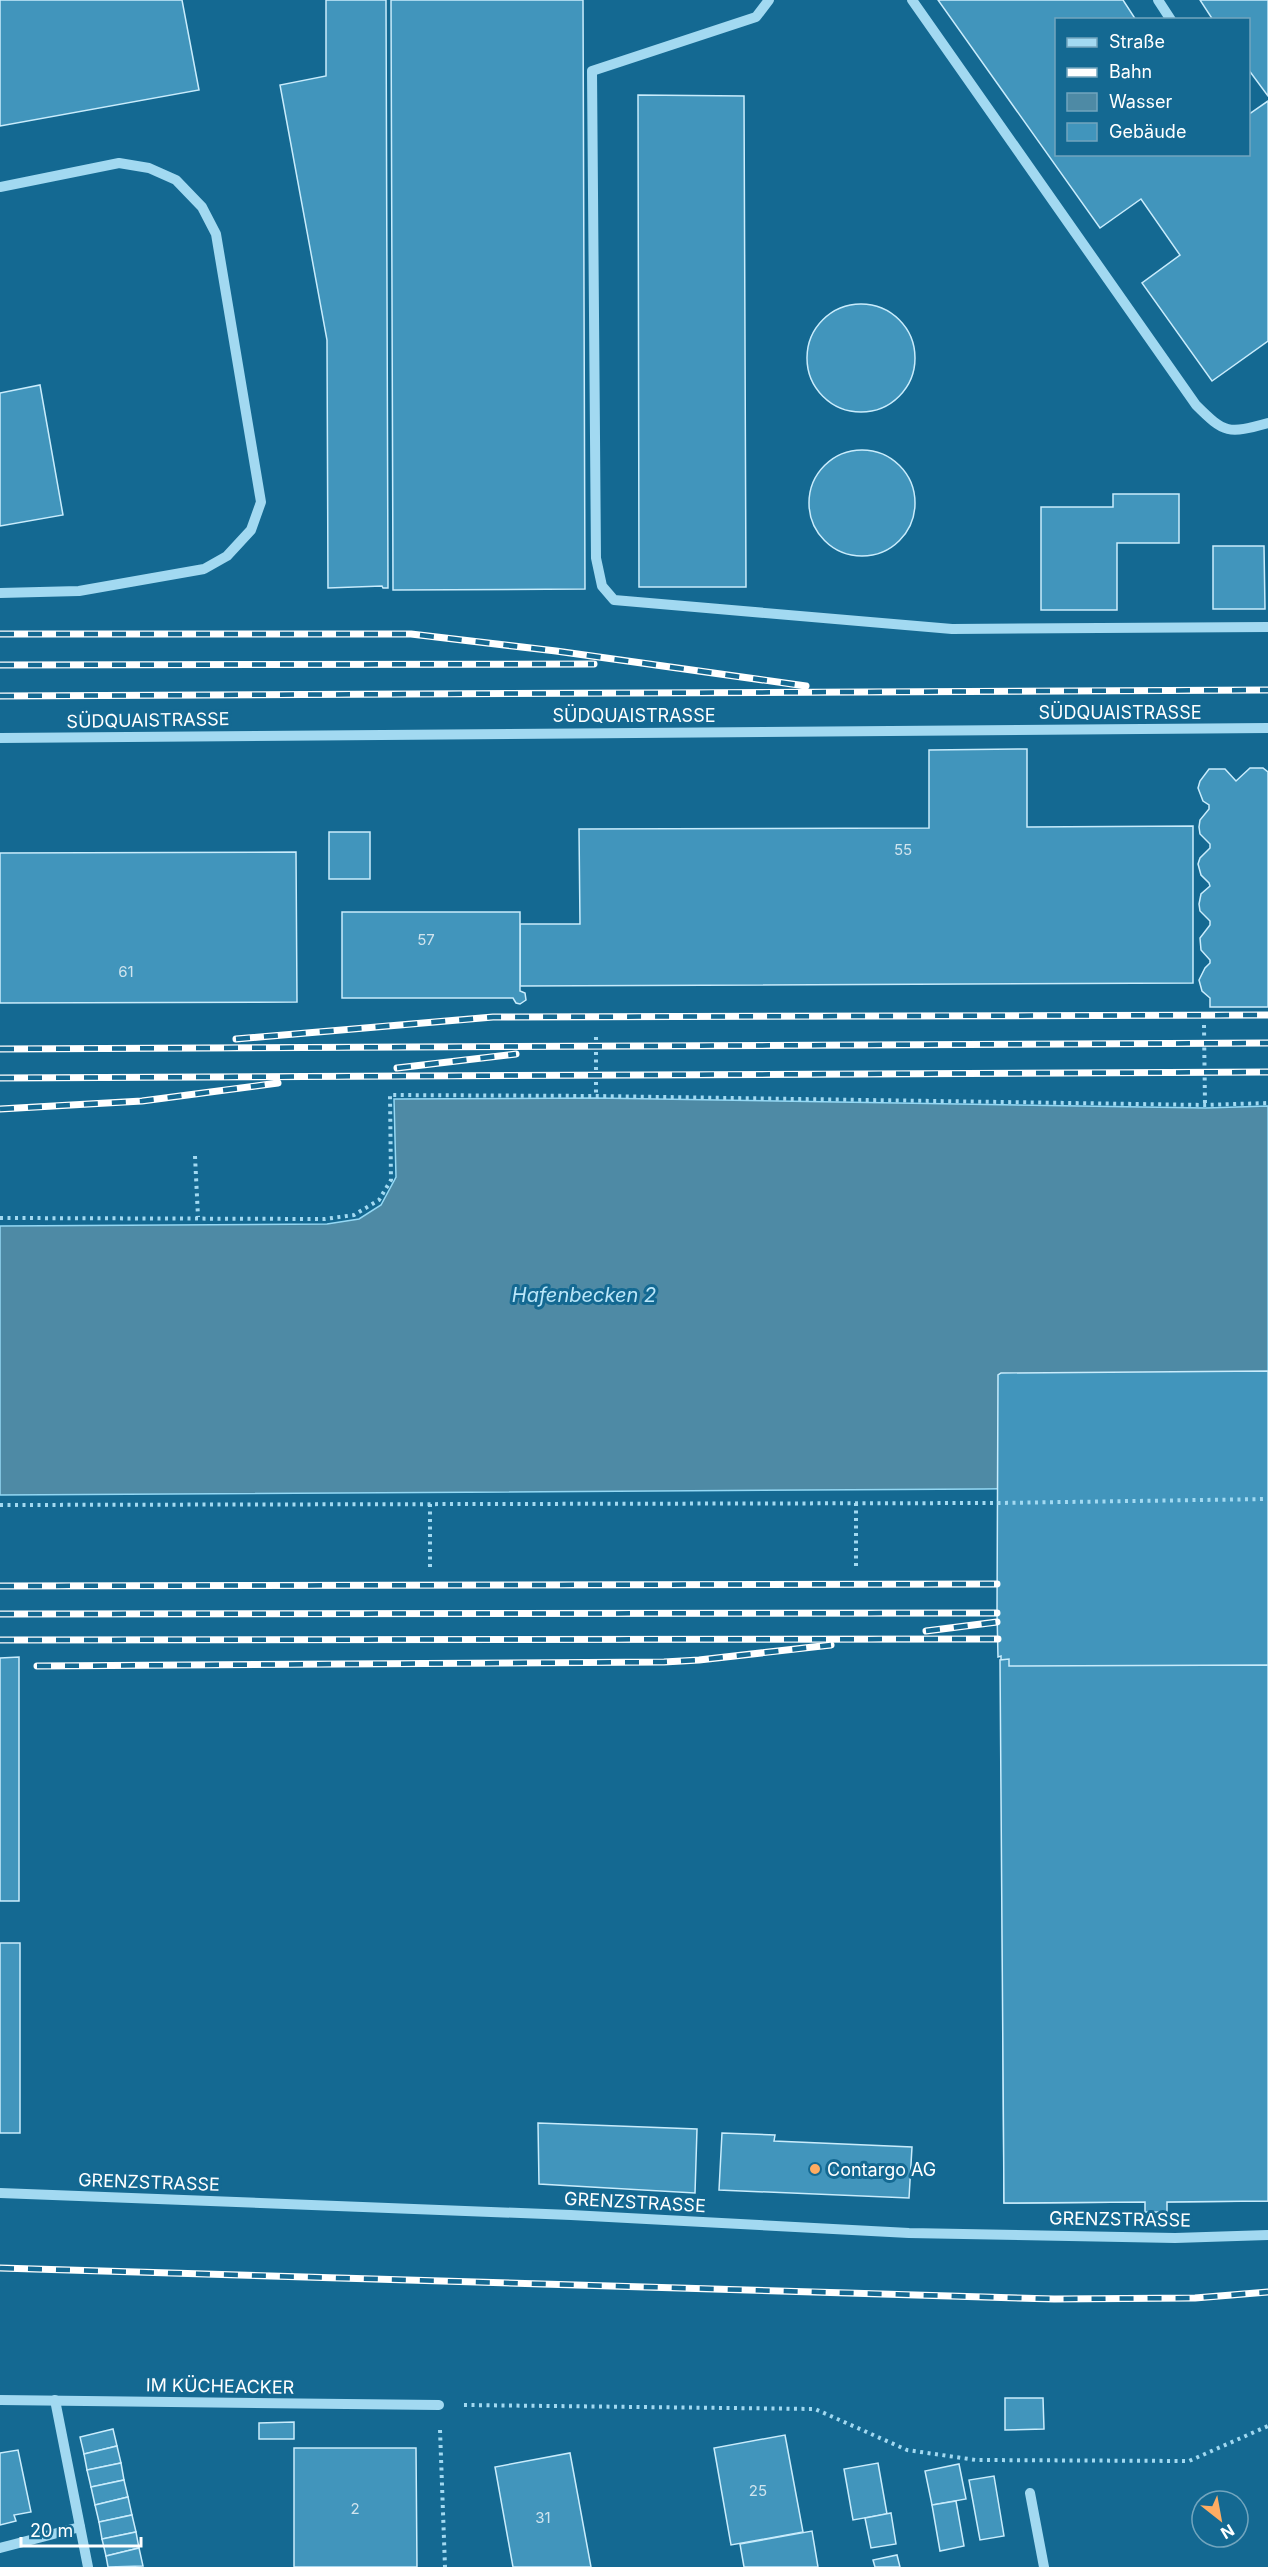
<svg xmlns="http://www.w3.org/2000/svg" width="1268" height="2567" font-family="Inter,sans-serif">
	<rect width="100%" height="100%" fill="#146992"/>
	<polygon fill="#4e8aa5" stroke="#94d8f4" stroke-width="1.5" points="596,1098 1206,1108 1268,1106 1268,1485 984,1489 0,1495 0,1226 327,1224 359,1219 381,1205 396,1177 394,1099"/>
	<g fill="#4195bc" stroke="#c9ecfc" stroke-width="1.5">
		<polygon points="0,0 182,0 199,90 0,126"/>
		<polygon points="326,0 386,0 388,588 383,588 382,586 328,588 327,340 280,85 326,76"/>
		<polygon points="391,0 583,0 585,589 393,590"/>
		<polygon points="938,0 1123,0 1136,20 1056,20 1056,154 1248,154 1248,115 1268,101 1268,341 1212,381 1142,283 1180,255 1141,199 1100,228"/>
		<polygon points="1200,0 1268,0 1268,96 1248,69 1248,20 1213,20"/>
		<polygon points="638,95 744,96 746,587 639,587"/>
		<circle cx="861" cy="358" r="54"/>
		<polygon points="40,385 63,515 0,526 0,393"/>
		<circle cx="862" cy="503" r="53"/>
		<polygon points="1113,494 1179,494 1179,543 1117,543 1117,610 1041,610 1041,507 1113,507"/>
		<polygon points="1213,546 1264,546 1265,609 1213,609"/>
		<polygon points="1027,749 1027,827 1193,826 1193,983 520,986 520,924 580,924 579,829 929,828 929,750"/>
		<polygon points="1250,768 1263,768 1268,772 1268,1007 1210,1007 1210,998 1202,991 1199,980 1205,968 1210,963 1210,960 1201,950 1200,938 1210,925 1210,921 1200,911 1199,904 1201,894 1210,886 1209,883 1201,875 1198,864 1200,858 1210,848 1210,844 1200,834 1199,827 1200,820 1209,809 1209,805 1203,801 1198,788 1200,781 1209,769 1225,769 1236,781"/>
		<rect x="329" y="832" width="41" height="47"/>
		<polygon points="296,852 297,1002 0,1003 0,853"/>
		<polygon points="342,912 520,912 520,991 525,993 526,1000 520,1004 516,1003 513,998 342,998"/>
		<polygon points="1268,1371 1268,2201 1004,2203 1001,1656 998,1657 997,1613 998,1375 1001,1373"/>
		<polygon points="19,1657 19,1901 0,1901 0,1658"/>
		<polygon points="1009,1659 1009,1666 1268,1665 1268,2201 1167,2202 1167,2212 1145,2212 1145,2202 1004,2203 1000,1660"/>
		<rect x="0" y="1943" width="20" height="190"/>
		<polygon points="538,2123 697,2129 695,2193 539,2184"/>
		<polygon points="722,2133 775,2135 774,2141 912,2147 909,2198 719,2190"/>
		<polygon points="1005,2398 1043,2398 1044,2429 1005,2430"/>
		<polygon points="294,2422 294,2439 259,2439 259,2423"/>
		<polygon points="113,2429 117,2446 84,2454 80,2437"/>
		<polygon points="785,2435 803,2532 731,2545 714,2448"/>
		<polygon points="117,2446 121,2463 87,2470 84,2454"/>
		<polygon points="294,2448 416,2448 417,2567 294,2567"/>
		<polygon points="18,2450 31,2512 14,2515 16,2521 0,2525 0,2453"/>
		<polygon points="570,2453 591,2567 513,2567 495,2467"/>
		<polygon points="121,2463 124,2480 91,2487 87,2470"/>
		<polygon points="878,2463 887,2514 853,2520 844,2469"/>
		<polygon points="959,2464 966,2499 932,2505 925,2471"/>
		<polygon points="994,2476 1004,2536 980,2540 969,2480"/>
		<polygon points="124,2480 128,2497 95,2505 91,2487"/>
		<polygon points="128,2497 132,2515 99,2522 95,2505"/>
		<polygon points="956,2501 964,2546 940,2551 932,2505"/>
		<polygon points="891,2513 896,2544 871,2548 865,2518"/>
		<polygon points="132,2515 136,2532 102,2539 99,2522"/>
		<polygon points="812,2531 818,2567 744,2567 740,2544"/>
		<polygon points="136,2532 139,2548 106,2556 102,2539"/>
		<polygon points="139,2548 143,2566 108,2567 106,2556"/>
		<polygon points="897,2555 900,2567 875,2567 873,2560"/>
	</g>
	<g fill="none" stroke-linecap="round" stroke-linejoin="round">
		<g stroke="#a2d9f1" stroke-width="4" stroke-dasharray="3 4.5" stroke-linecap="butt">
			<polyline points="1204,1025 1205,1105"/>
			<polyline points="596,1037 596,1096"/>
			<polyline points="195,1156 198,1217"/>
			<polyline points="0,1218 325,1219 354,1215 379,1200 391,1180 390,1095 596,1096 1205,1105 1268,1103"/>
			<polyline points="856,1503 856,1566"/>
			<polyline points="430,1504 430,1567"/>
			<polyline points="0,1505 998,1503 1268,1499"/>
			<polyline points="464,2405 815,2409 907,2450 976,2460 1189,2461 1268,2426"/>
			<polyline points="440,2430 445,2567"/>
		</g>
		<g stroke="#a2d9f1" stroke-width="10">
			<polyline points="769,0 756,17 592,71 596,558 602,586 614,600 952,629 1268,627"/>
			<path d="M912,0L1196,405C1225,434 1228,434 1268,423"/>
			<polyline points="1158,0 1171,20"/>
			<polyline points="0,187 119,163 149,168 176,180 202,207 216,234 261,502 251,530 227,556 204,569 79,591 0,593"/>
			<polyline points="0,738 1268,728"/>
			<polyline points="0,2193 571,2215 909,2233 1175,2238 1268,2235"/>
			<polyline points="0,2400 439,2405"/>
			<polyline points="55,2400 88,2567"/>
			<polyline points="1030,2493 1044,2567"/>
			<polyline points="0,2548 80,2527"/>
		</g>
		<defs>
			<g id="rail">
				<polyline points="0,634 411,634 556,651 806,686"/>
				<polyline points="0,665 594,664"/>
				<polyline points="0,696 1268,690"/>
				<polyline points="236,1039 493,1017 1268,1015"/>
				<polyline points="0,1049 1268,1043"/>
				<polyline points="397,1068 516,1054"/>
				<polyline points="0,1078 1268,1072"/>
				<polyline points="0,1109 142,1101 278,1083"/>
				<polyline points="0,1586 997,1584"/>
				<polyline points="0,1614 997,1613"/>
				<polyline points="926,1631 997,1622"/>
				<polyline points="0,1640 998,1639"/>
				<polyline points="37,1666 664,1662 699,1660 831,1645"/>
				<polyline points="0,2268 1054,2299 1195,2298 1268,2292"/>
			</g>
		</defs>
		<use href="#rail" stroke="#fff" stroke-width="7"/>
		<use href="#rail" stroke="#146992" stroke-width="4.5" stroke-dasharray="14" stroke-linecap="butt"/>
	</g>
	<circle fill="#ffac62" stroke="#146992" stroke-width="2" cx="815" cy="2169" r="6"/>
	<g text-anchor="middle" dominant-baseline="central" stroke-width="6" stroke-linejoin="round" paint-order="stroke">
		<g font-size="15" fill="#d0e4ee">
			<text x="903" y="849">55</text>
			<text x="426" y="939">57</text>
			<text x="126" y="971">61</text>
			<text x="758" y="2490">25</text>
			<text x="355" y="2508">2</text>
			<text x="543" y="2517">31</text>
		</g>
		<g font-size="18" fill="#fff" stroke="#146992">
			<text x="1120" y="712">SÜDQUAISTRASSE</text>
			<text x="634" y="715">SÜDQUAISTRASSE</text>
			<text transform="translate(148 720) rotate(-1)">SÜDQUAISTRASSE</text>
			<text transform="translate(149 2182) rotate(2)">GRENZSTRASSE</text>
			<text transform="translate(635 2202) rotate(3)">GRENZSTRASSE</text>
			<text transform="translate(1120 2219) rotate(1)">GRENZSTRASSE</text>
			<text transform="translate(220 2386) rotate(1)">IM KÜCHEACKER</text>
		</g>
		<g font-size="18" fill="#fff" stroke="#146992" text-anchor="start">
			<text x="827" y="2169">Contargo AG</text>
		</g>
		<g font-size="20" font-style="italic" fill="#bae6f9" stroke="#146992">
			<text x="584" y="1295">Hafenbecken 2</text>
		</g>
	</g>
	<rect x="1055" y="18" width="195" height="138" fill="#146992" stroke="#72a5be" stroke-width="1.5"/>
	<rect x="1067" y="38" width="30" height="9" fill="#a2d9f1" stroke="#72a5be" stroke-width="1.5"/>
	<text x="1109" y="48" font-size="18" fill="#ffffff">Straße</text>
	<rect x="1067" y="68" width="30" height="9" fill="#ffffff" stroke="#72a5be" stroke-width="1.5"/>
	<text x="1109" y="78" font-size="18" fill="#ffffff">Bahn</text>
	<rect x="1067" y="93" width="30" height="18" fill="#4e8aa5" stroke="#72a5be" stroke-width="1.5"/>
	<text x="1109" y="108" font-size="18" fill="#ffffff">Wasser</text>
	<rect x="1067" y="123" width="30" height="18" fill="#4195bc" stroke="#72a5be" stroke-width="1.5"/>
	<text x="1109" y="138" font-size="18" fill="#ffffff">Gebäude</text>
	<g transform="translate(1220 2519) rotate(149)"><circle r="28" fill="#146992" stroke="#72a5be" stroke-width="1.5"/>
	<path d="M0-4.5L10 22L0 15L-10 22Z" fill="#ffac62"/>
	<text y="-9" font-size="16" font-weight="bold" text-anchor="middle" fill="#ffffff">N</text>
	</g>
	<path d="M21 2537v9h120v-9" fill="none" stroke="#ffffff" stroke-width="3"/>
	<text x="30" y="2537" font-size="18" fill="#ffffff" stroke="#146992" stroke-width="4.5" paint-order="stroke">20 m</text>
</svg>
